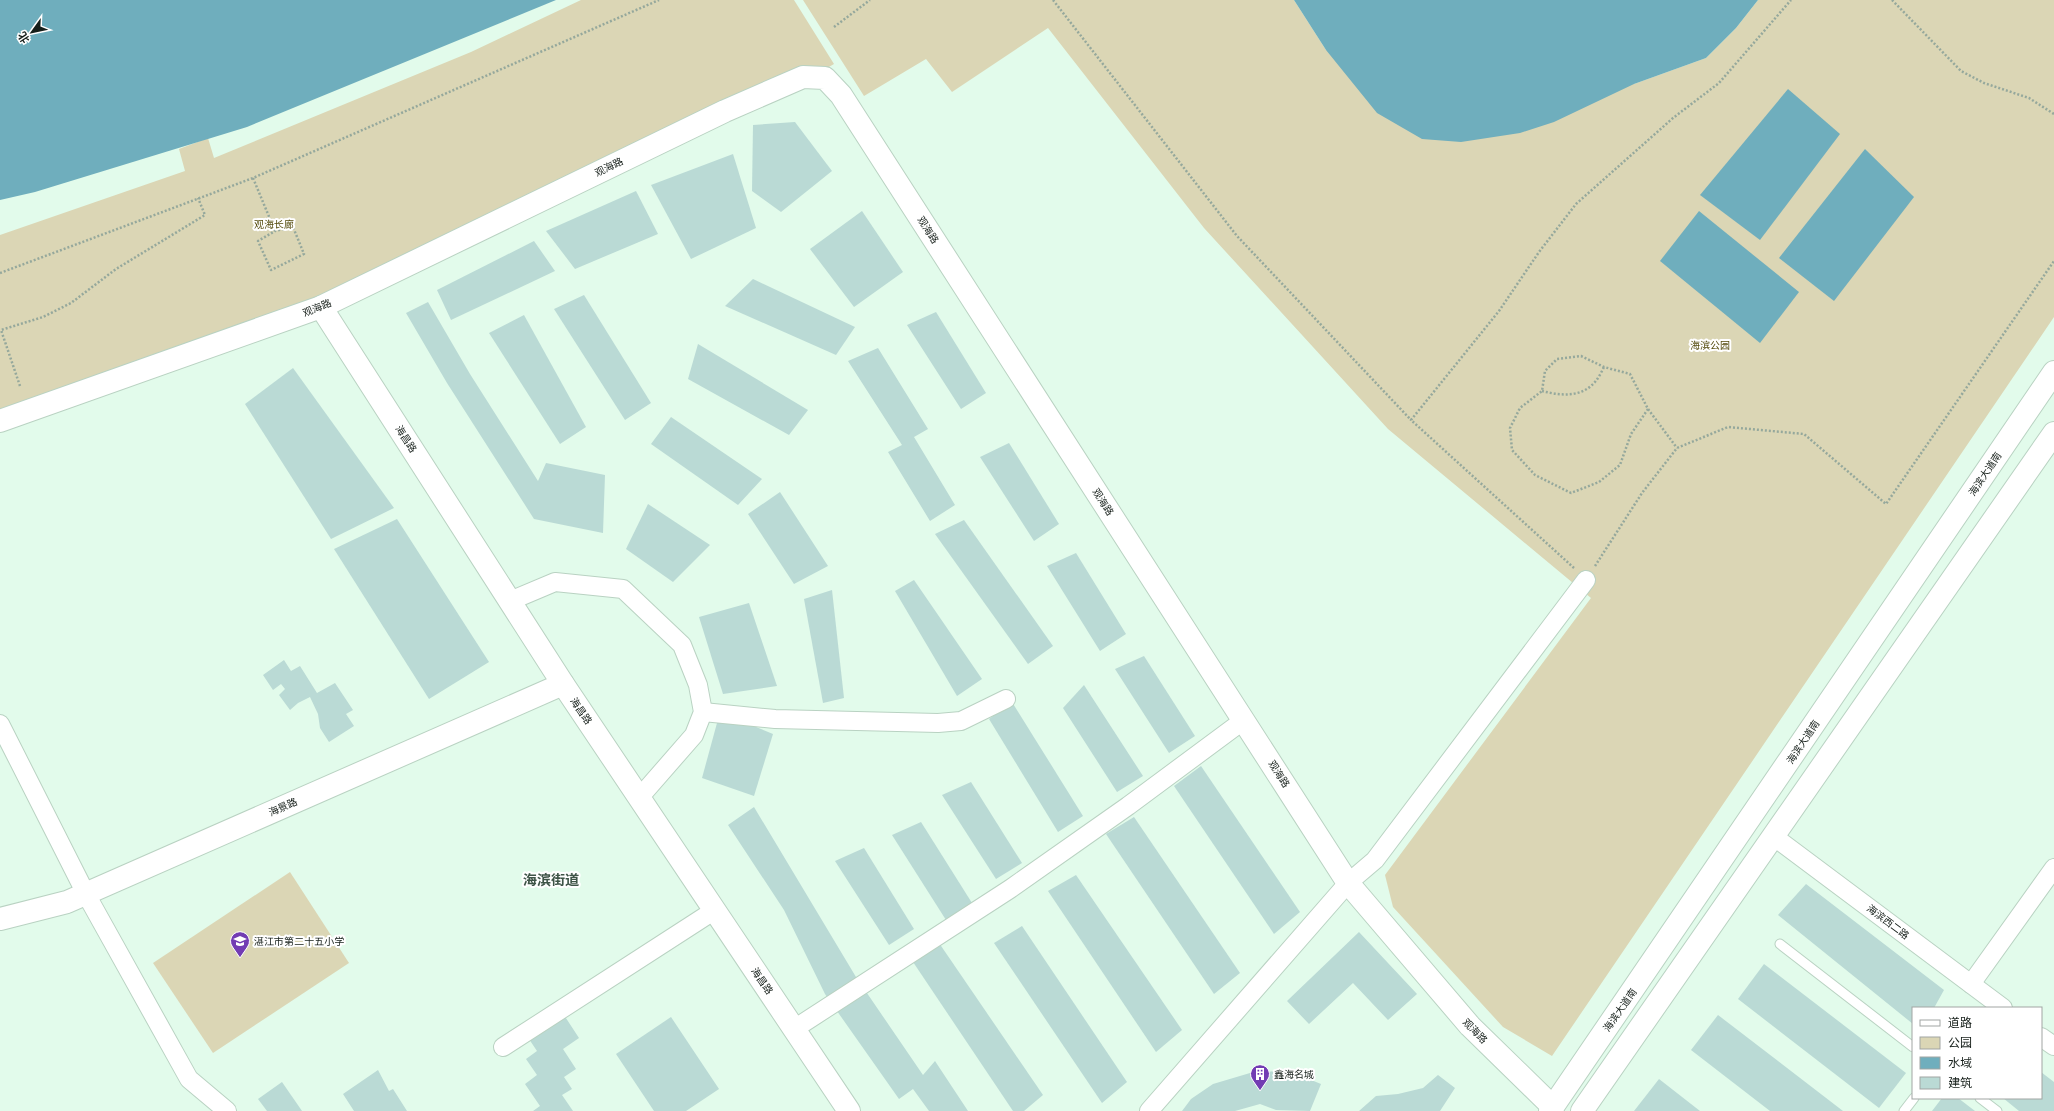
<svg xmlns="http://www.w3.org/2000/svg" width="2054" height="1111" font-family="Ubuntu,'Noto Sans SC',sans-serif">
	<rect width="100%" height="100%" fill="#e2fbeb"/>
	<g fill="#dbd6b5">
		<polygon points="581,0 794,0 834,64 801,83 309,300 0,410 0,235 185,171 179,149 208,138 214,158 471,52"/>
		<polygon points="803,0 1294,0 1326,50 1634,84 1706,58 1736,28 1758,0 2054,0 2054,317 1552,1056 1503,1027 1393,907 1385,875 1591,598 1388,429 1204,228 1048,28 952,92 926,59 864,96"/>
		<polygon points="290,872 349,963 213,1053 153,963"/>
	</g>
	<g fill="#6faebd">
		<polygon points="0,0 556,0 247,127 35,192 0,200"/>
		<polygon points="1294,0 1758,0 1736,28 1706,58 1634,84 1554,122 1520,133 1461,142 1422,139 1377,113 1326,50"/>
		<polygon points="1788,89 1840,134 1760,240 1700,195"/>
		<polygon points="1865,149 1914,197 1834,301 1779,258"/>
		<polygon points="1699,211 1799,292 1760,343 1660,261"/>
	</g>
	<g fill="#badad5">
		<polygon points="795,122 832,171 781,212 752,191 753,125"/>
		<polygon points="733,154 756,228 691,259 651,185"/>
		<polygon points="636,191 658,234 575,269 546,231"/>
		<polygon points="862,211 903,272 854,307 810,249"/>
		<polygon points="534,241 555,271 451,320 437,290"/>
		<polygon points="753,279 855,327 836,355 725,306"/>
		<polygon points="584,295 651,403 625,420 554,309"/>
		<polygon points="428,302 470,374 538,481 546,463 605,475 603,533 534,519 447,383 406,313"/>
		<polygon points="936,312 986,393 961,409 907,325"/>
		<polygon points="524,315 586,427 560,444 489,333"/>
		<polygon points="698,344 808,410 789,435 688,379"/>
		<polygon points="878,348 928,429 914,437 955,505 930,521 888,452 902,445 848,361"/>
		<polygon points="293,368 394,508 331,539 245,404"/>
		<polygon points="671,417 762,479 738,505 651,444"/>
		<polygon points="1009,443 1059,524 1034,541 980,457"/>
		<polygon points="780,492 828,566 794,584 748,514"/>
		<polygon points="648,504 710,545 673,582 626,549"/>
		<polygon points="397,519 489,662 429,699 334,549"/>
		<polygon points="964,520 1053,646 1028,664 935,534"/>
		<polygon points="1076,553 1126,634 1100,651 1047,566"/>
		<polygon points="914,580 982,679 957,696 895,591"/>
		<polygon points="832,590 844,698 823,703 804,599"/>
		<polygon points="749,603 777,686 723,694 699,617"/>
		<polygon points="1144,656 1195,736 1169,753 1115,669"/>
		<polygon points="284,660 291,671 300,666 317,693 335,683 353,710 346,714 354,726 329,742 320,728 318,714 310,697 298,703 290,710 279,695 285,689 281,684 273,690 263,675"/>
		<polygon points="1084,685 1143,776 1117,792 1063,708"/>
		<polygon points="1012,702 1083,816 1058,832 989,719"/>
		<polygon points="720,712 773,734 754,796 702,778"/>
		<polygon points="1201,766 1300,912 1274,934 1174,786"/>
		<polygon points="971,782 1022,863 996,879 942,795"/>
		<polygon points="754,807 856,977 923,1075 935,1061 968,1111 929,1111 913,1089 899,1099 825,994 784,910 728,825"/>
		<polygon points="1134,817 1240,973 1214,994 1106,834"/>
		<polygon points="921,822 972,903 946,920 892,835"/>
		<polygon points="864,848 914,929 889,945 835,861"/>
		<polygon points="1076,875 1182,1030 1156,1052 1048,891"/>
		<polygon points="1806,884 1944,990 1934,1008 1913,1008 1913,1024 1778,915"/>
		<polygon points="1022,926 1127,1082 1102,1103 994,943"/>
		<polygon points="1359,932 1417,994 1388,1020 1353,983 1309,1024 1287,1001"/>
		<polygon points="937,940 1043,1095 1024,1111 1013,1111 909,956"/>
		<polygon points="1764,964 1906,1073 1879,1108 1738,999"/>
		<polygon points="560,1009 579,1038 563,1049 576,1069 564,1077 572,1089 562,1095 573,1111 533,1111 540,1106 525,1084 537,1075 526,1059 537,1051 525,1033"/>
		<polygon points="1718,1015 1843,1111 1770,1111 1691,1050"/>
		<polygon points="671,1017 719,1089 686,1111 654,1111 616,1054"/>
		<polygon points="378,1070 389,1091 393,1089 407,1111 354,1111 343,1094"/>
		<polygon points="1278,1071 1299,1075 1321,1084 1310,1111 1276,1110 1260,1104 1235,1111 1182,1111 1191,1099 1213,1084 1250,1073"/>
		<polygon points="2041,1072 2054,1082 2054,1111 2019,1111 2003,1098 2041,1098"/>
		<polygon points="1438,1075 1455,1088 1440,1111 1359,1111 1376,1096 1398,1094 1423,1088"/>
		<polygon points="1659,1079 1700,1111 1634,1111"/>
		<polygon points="282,1082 302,1111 267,1111 258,1099"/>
		<polygon points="1942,1098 1958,1098 1975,1111 1932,1111"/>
	</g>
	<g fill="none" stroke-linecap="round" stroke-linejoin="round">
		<defs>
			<g id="lane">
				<polyline points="1780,944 1913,1047"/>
				<polyline points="1980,1098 1997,1111"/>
				<polyline points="1904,1111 1914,1098"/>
			</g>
			<g id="street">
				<polyline points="510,601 555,582 623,589 682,645 698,685 703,712 694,735 639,798"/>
				<polyline points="703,712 775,719 938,723 961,721 1006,699"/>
				<polyline points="0,724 86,894 189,1079 227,1111"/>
				<polyline points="1773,836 2003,1008"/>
				<polyline points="1971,984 2054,868"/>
				<polyline points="794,1029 1010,889 1128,806 1244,720"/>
				<polyline points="2041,1037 2054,1046"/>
				<polyline points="503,1047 715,910"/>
				<polyline points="1149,1111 1348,883 1375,860 1586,580"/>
			</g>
			<g id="secondary">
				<polyline points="321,307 563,684 849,1111"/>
				<polyline points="0,421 321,307 725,111 803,77 825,78 841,95 1348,883 1470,1026 1553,1107"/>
				<polyline points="0,919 67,902 563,684"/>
			</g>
			<g id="primary">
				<polyline points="1550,1111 2054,372"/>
				<polyline points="1582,1111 2054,433"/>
			</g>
		</defs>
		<use href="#lane" stroke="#b9d2c2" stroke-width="11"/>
		<use href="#street" stroke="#b9d2c2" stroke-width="20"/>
		<use href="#secondary" stroke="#b9d2c2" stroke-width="24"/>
		<use href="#primary" stroke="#b9d2c2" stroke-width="24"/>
		<g stroke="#95a89c" stroke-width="2.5" stroke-dasharray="2 2" stroke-linecap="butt">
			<polyline points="1053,0 1237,236 1411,420"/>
			<polyline points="1892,0 1961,71 1984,83 2029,98 2054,114"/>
			<polyline points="834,27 870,0"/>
			<polyline points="253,178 275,231 258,241 271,270 304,254 293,227 275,231"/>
			<polyline points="0,273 253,178 659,0"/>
			<polyline points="20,386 1,330 43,317 71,303 116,269 205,215 198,198"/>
			<path d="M1542,391C1558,395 1578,398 1592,385C1597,381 1601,373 1604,367"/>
			<polyline points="1648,409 1631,434 1620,465 1599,482 1571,493 1535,475 1512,450 1510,428 1520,408 1542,391 1545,371 1557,359 1581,356 1604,367 1630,374 1648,409 1677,448"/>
			<polyline points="1595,566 1642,493 1677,448 1728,427 1804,434 1886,504 2054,261"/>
			<polyline points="1574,568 1411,420 1499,311 1539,252 1576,204 1673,118 1719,83 1791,0"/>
		</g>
		<use href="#lane" stroke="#fff" stroke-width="9"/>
		<use href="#street" stroke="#fff" stroke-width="18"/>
		<use href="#secondary" stroke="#fff" stroke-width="22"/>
		<use href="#primary" stroke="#fff" stroke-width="22"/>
	</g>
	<defs>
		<symbol id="school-pin" viewBox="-11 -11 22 30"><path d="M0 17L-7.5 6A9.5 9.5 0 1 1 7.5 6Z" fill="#723cb3" stroke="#fff"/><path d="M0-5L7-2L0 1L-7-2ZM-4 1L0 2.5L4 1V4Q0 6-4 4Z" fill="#fff"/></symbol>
		<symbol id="building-pin" viewBox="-11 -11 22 30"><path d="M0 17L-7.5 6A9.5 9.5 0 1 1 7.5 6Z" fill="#723cb3" stroke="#fff"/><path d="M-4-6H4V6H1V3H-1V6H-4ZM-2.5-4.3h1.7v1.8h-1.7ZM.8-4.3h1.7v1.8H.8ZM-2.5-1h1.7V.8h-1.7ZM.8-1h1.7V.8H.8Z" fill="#fff"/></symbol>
	</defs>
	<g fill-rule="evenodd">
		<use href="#school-pin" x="229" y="930" width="22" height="30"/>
		<use href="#building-pin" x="1249" y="1063" width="22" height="30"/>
	</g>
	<g text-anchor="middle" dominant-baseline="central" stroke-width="4" stroke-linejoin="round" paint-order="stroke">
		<g font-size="10" fill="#151e19" stroke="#fff">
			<text transform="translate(609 167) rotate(-26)">观海路</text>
			<text transform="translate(928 230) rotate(57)">观海路</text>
			<text transform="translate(317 308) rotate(-22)">观海路</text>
			<text transform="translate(406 439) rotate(57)">海昌路</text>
			<text transform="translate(1985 474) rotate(-56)">海滨大道南</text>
			<text transform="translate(1103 502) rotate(57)">观海路</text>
			<text transform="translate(581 711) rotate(56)">海昌路</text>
			<text transform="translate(1803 742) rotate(-56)">海滨大道南</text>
			<text transform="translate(1279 774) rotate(57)">观海路</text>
			<text transform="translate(283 807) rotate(-24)">海景路</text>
			<text transform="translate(1888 922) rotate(37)">海滨西二路</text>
			<text transform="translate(762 981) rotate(56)">海昌路</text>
			<text transform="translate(1620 1010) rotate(-55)">海滨大道南</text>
			<text transform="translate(1475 1031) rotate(46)">观海路</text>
		</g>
		<g font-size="10" fill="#534a0c" stroke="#fff">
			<text x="274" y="224">观海长廊</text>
			<text x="1710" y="345">海滨公园</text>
		</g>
		<g font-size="10" fill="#151e19" stroke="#fff" text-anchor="start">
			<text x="254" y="941">湛江市第二十五小学</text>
			<text x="1274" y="1074">鑫海名城</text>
		</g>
		<g font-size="14" font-weight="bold" fill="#3e5447" stroke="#fff">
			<text x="551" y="880">海滨街道</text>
		</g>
	</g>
	<rect x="1912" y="1007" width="130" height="92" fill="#ffffff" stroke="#a1a5a3"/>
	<rect x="1920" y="1020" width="20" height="6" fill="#ffffff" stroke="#a1a5a3"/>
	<text x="1948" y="1027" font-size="12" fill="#151e19">道路</text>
	<rect x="1920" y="1037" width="20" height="12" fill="#dbd6b5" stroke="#a1a5a3"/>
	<text x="1948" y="1047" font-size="12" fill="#151e19">公园</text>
	<rect x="1920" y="1057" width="20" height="12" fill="#6faebd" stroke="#a1a5a3"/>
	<text x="1948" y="1067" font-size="12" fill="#151e19">水域</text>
	<rect x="1920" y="1077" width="20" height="12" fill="#badad5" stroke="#a1a5a3"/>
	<text x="1948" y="1087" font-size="12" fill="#151e19">建筑</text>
	<g transform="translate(32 32) rotate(237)" stroke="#ffffff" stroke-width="3" paint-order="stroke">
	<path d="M0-3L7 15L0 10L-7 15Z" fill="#151e19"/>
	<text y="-6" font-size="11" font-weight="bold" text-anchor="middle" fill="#151e19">北</text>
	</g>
</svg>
